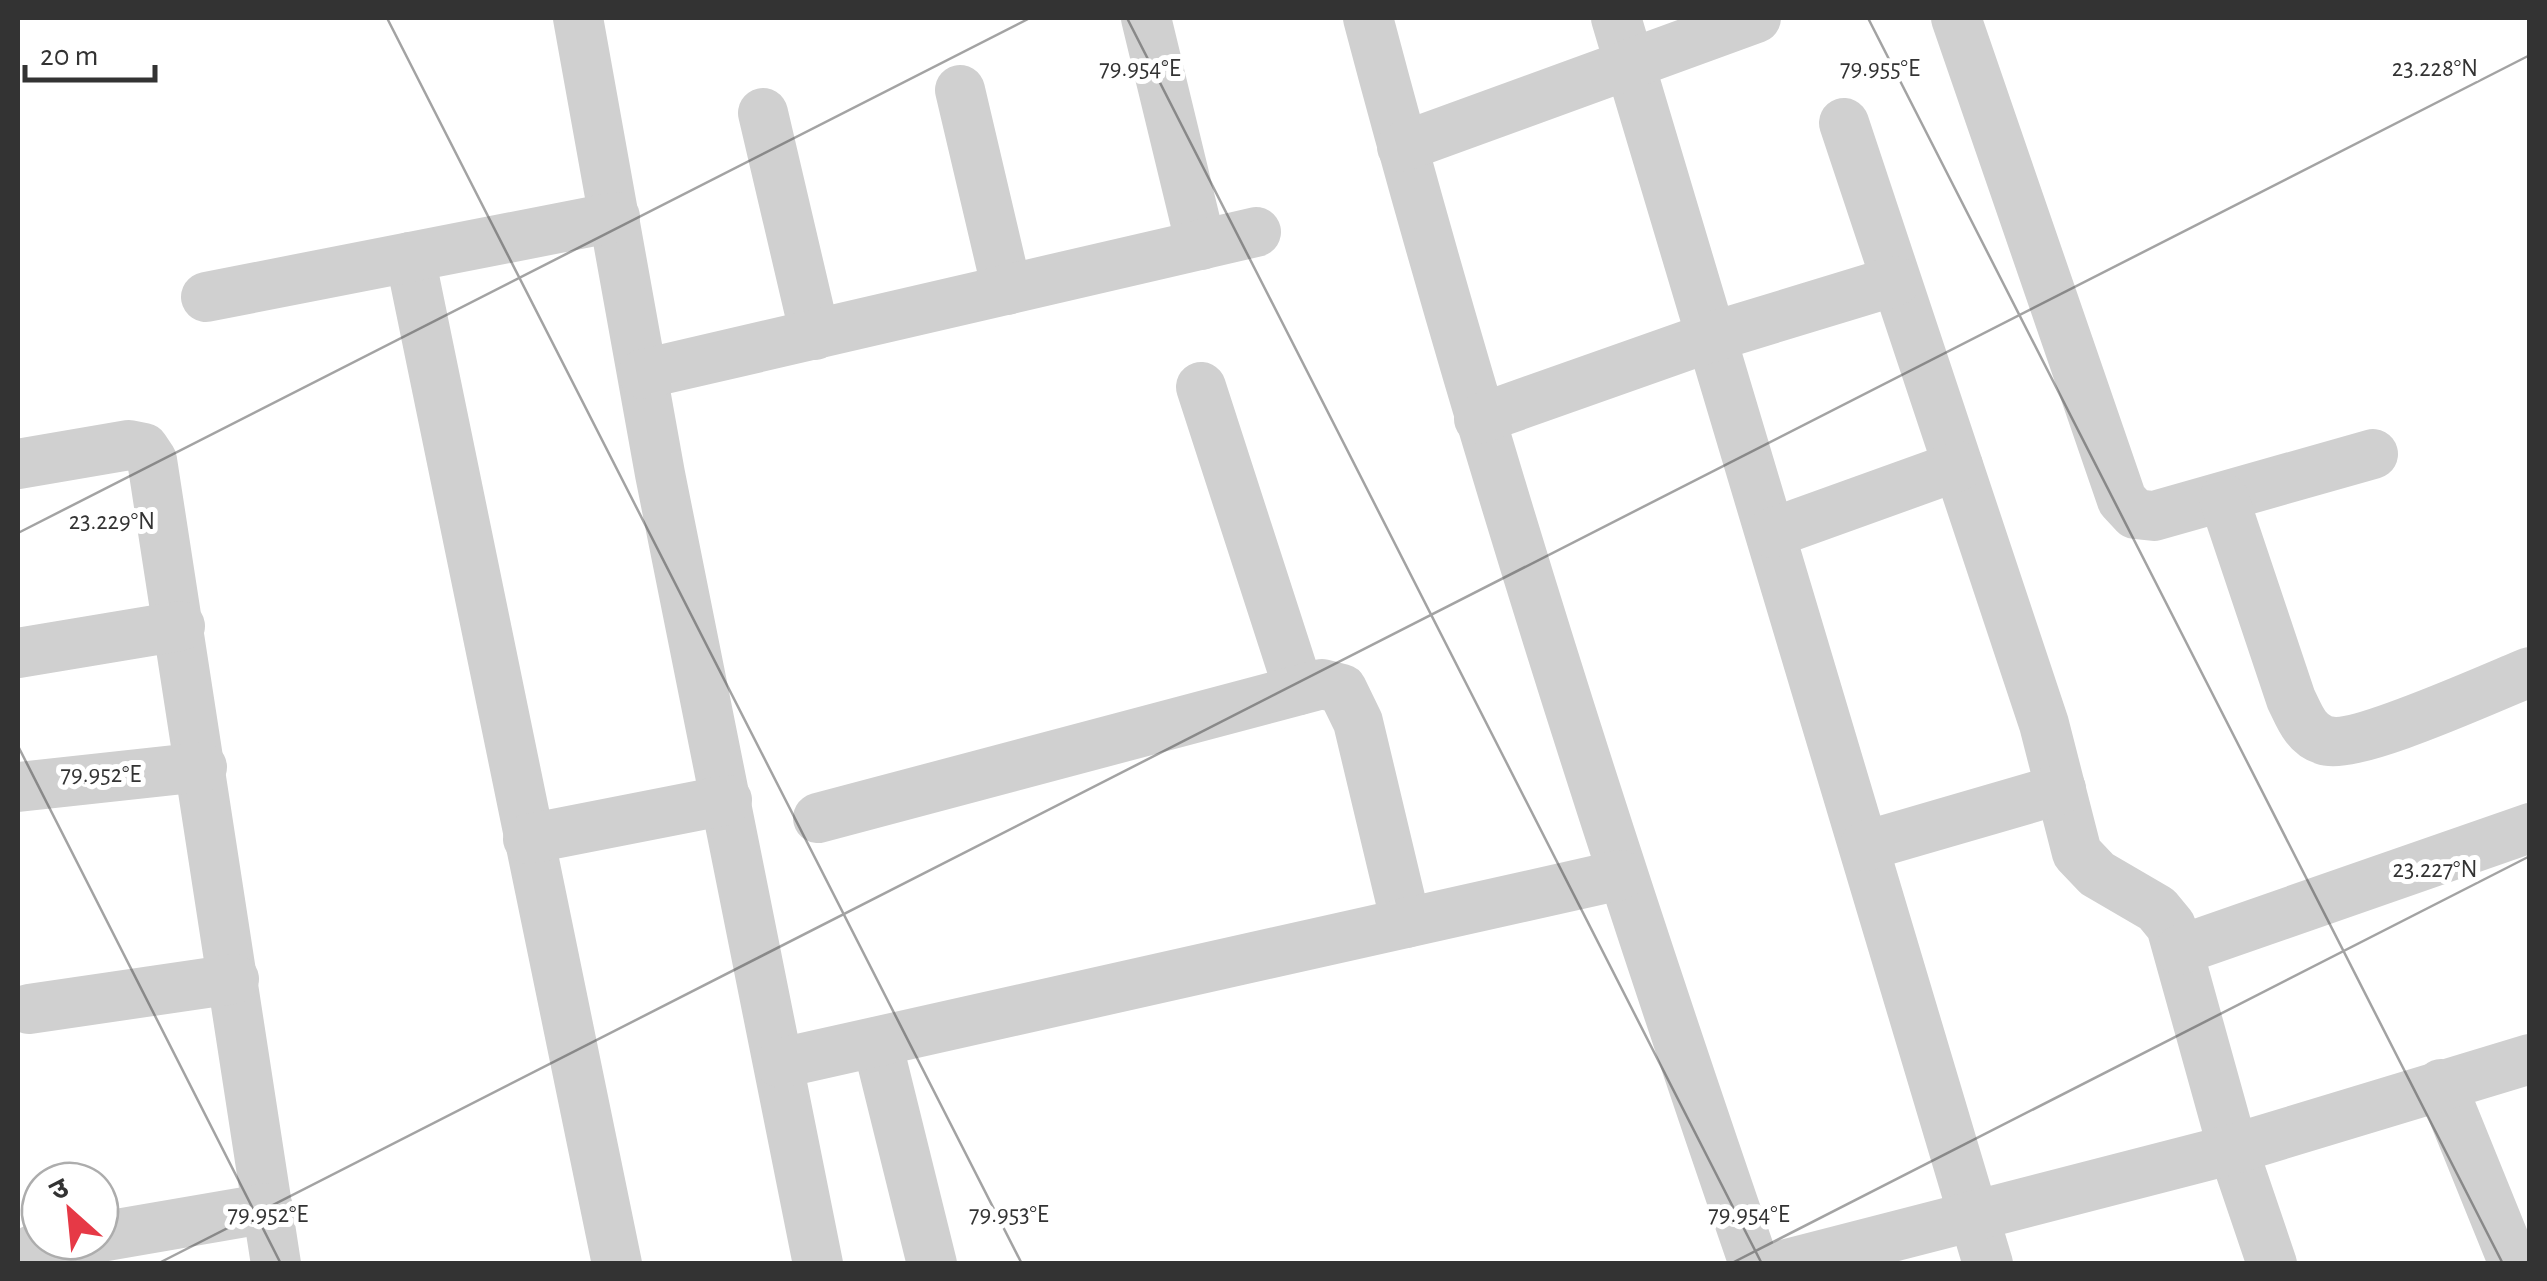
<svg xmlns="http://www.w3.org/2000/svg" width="2547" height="1281" font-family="'Alegreya Sans','Noto Sans Devanagari',sans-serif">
	<rect width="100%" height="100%" fill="#fff"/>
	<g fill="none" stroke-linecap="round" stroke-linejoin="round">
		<g stroke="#d0d0d0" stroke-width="50">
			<polyline points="578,18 660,474 818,1264"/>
			<polyline points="1146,18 1201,245"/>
			<path d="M1368,18C1479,438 1612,852 1754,1264"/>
			<polyline points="1616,18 1988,1264"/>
			<polyline points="1956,18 2122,500 2135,514 2154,516 2373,454"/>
			<polyline points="960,90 1007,290"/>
			<polyline points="763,113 815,335"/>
			<polyline points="1844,123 2044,724 2077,853 2097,874 2157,909 2171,926 2233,1149 2272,1264"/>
			<polyline points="1402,147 1756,18"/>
			<polyline points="410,257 617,1264"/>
			<polyline points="206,297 615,217"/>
			<polyline points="643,374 1256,232"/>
			<polyline points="1201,387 1299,690"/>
			<polyline points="1479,419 1708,338 1895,281"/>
			<polyline points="18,464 129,445 144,448 152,460 276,1264"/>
			<path d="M2224,499L2291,699C2299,715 2305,734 2324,740C2354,751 2492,687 2530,672"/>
			<polyline points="1772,533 1958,466"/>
			<polyline points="18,653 180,626"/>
			<polyline points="18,787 202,767"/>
			<polyline points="818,818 1322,684 1342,689 1358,722 1406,923"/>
			<polyline points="528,839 727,800"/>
			<polyline points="1865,846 2061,789"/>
			<polyline points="2180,950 2530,828"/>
			<polyline points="29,1009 234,979"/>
			<polyline points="877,1042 932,1264"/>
			<polyline points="781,1063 1620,875"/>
			<polyline points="2441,1084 2514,1264"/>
			<polyline points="100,1237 268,1208"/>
			<polyline points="34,1249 78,1241"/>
			<polyline points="1787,1264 2233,1149 2530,1059"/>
		</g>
	</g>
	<path fill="none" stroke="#333" stroke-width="2.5" stroke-opacity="0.45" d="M387,18L1022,1264M1127,18L1762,1264M1868,18L2503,1264M18,533L1030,18M18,746L281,1264M157,1264L2530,55M1730,1264L2530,856"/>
	<g font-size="25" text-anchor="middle" fill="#333" stroke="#fff" stroke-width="10" stroke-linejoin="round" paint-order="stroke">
		<text x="1140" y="76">79.954°E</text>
		<text x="1880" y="76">79.955°E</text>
		<text x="2435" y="76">23.228°N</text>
		<text x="112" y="529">23.229°N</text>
		<text x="101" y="782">79.952°E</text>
		<text x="2435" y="877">23.227°N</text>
		<text x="268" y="1222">79.952°E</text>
		<text x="1009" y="1222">79.953°E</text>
		<text x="1749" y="1222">79.954°E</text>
	</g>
	<rect width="2547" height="1281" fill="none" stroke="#333333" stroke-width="40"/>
	<g transform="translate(70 1211) rotate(333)"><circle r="48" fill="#ffffff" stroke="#adadad" stroke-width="2.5"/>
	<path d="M0-8L18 38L0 25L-18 38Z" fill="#e63946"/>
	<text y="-15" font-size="28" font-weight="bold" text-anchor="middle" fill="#333333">उ</text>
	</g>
	<path d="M25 65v15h130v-15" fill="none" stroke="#333333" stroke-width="5"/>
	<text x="40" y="65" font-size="30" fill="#333333" stroke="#ffffff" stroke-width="8" paint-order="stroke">20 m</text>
</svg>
